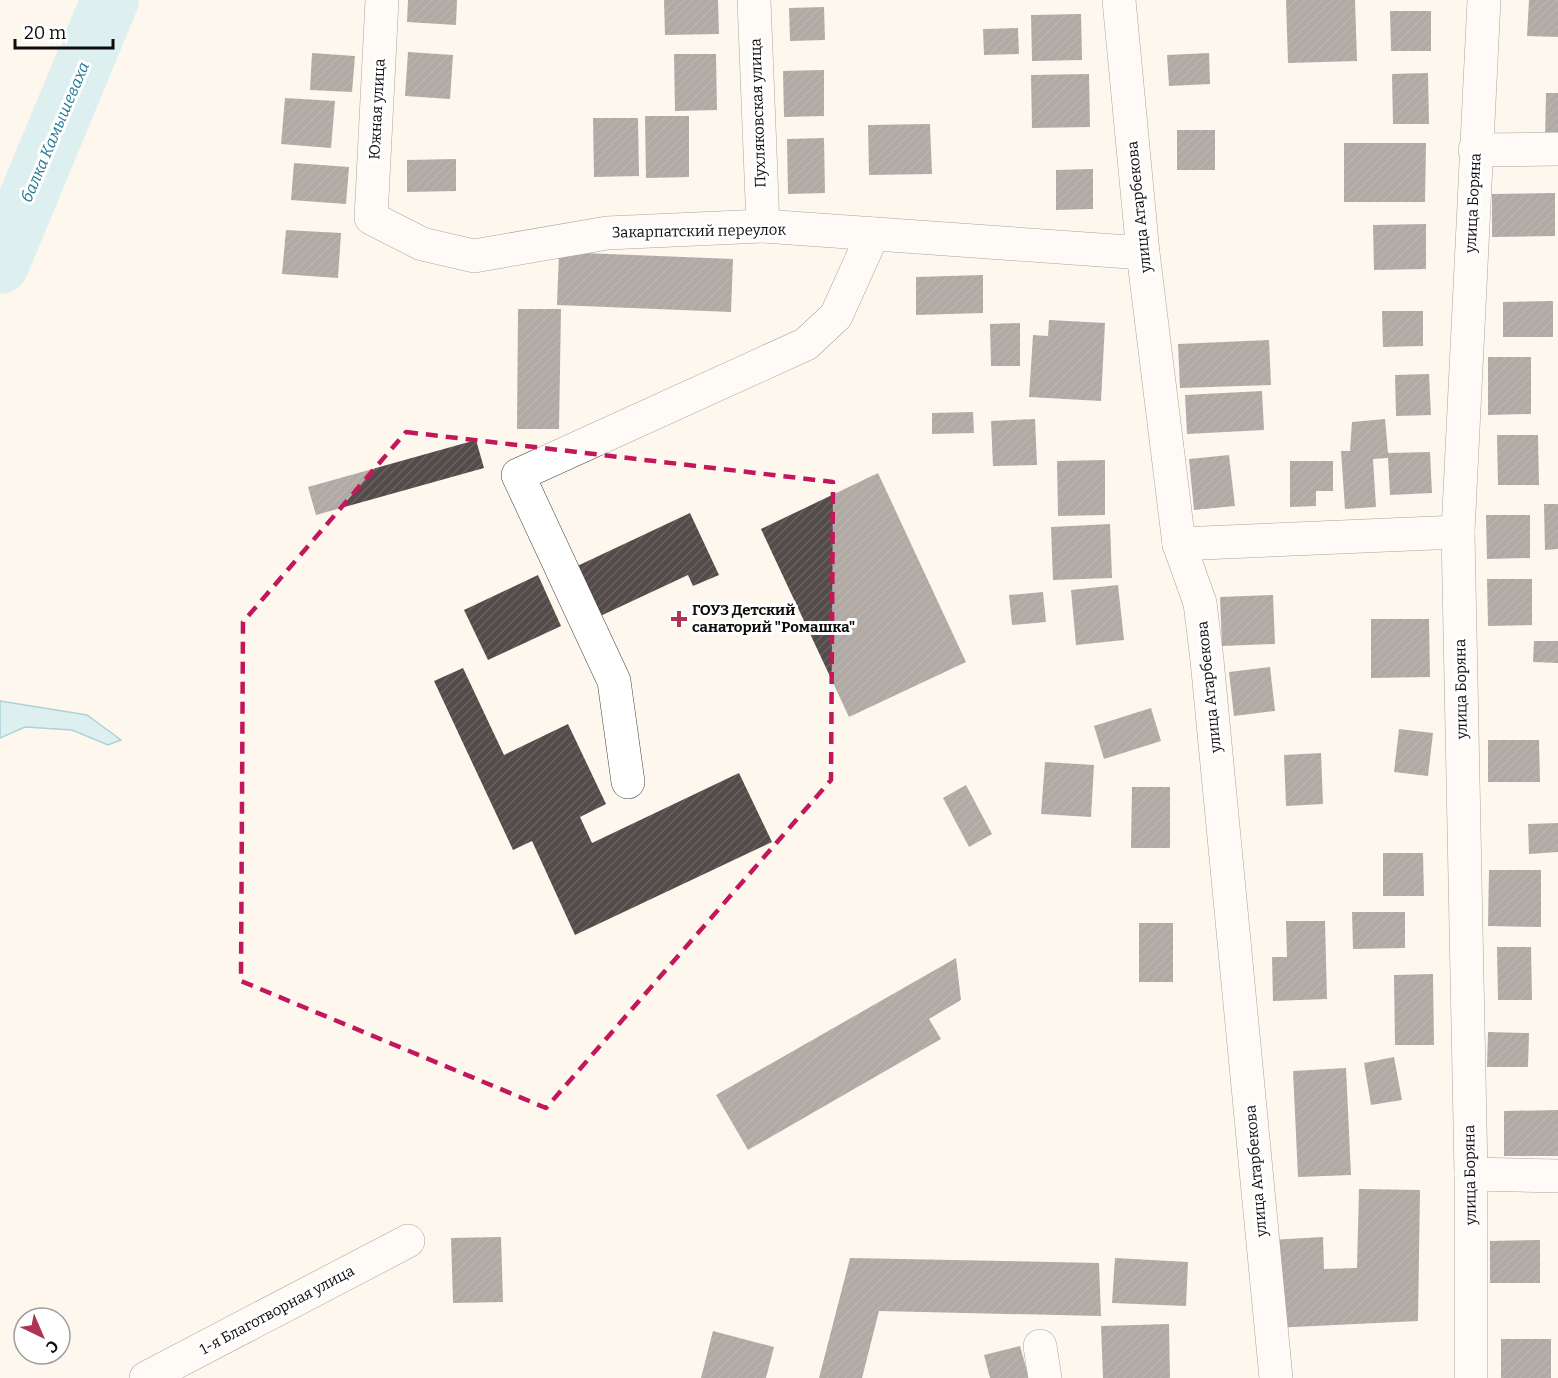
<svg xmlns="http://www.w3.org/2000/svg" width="1558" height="1378" font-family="Bitter,serif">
	<defs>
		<pattern id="building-hatch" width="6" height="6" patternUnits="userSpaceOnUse" patternTransform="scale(1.5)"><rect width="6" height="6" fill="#544c4a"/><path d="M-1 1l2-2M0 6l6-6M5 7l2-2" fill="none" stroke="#686160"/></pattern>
	</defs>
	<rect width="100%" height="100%" fill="#fdf7ee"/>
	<polygon fill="#b7e6f0" stroke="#46a8bf" stroke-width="1.5" points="0,701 87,715 121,740 108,745 72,730 25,727 0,738"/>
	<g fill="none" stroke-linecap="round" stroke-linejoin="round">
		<polyline stroke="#b7e6f0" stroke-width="58" points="0,265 110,0"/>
	</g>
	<g fill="url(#building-hatch)">
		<polygon points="408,0 457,0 456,25 407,22"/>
		<polygon points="664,0 718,0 719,34 665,35"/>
		<polygon points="1286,0 1355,0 1357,61 1288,63"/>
		<polygon points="1529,0 1558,0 1558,37 1527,36"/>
		<polygon points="824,7 825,40 790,41 789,8"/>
		<polygon points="1390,11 1431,11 1431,51 1391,51"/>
		<polygon points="1081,14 1082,60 1032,61 1031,15"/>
		<polygon points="1018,28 1019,54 984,55 983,29"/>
		<polygon points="408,52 453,55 450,99 405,96"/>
		<polygon points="312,53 355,56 352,92 310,90"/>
		<polygon points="1209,53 1210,84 1169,86 1167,55"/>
		<polygon points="674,54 716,54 717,110 675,111"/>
		<polygon points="824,70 824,116 784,117 783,71"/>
		<polygon points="1428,73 1429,124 1393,124 1392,74"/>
		<polygon points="1089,74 1090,127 1032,128 1031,75"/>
		<polygon points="1546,93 1558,93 1558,140 1545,139"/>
		<polygon points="285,98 335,101 331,148 281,144"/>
		<polygon points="645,116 689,116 689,177 646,178"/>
		<polygon points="593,118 638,118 639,176 594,177"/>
		<polygon points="930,124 932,174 869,175 868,125"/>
		<rect x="1177" y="130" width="38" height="40"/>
		<polygon points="824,138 825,193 788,194 787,139"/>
		<polygon points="1344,143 1426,143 1425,202 1344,202"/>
		<polygon points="456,159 456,191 407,192 407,160"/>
		<polygon points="294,163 349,167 346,204 291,200"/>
		<polygon points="1093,169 1093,209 1056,210 1056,170"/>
		<polygon points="1555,193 1555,236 1492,237 1492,194"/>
		<polygon points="1426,224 1426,269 1374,270 1373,225"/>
		<polygon points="286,230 341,233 338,278 282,274"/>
		<polygon points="559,252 733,259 731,312 557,305"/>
		<polygon points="983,275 983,313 916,315 916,277"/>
		<polygon points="1553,301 1553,337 1503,337 1503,302"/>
		<polygon points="518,309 561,309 559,429 517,429"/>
		<polygon points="1382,311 1423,311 1423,346 1383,347"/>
		<polygon points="1049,320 1105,323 1101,401 1029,397 1033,335 1048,336"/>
		<polygon points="1020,323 1020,366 991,366 990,324"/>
		<polygon points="1269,340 1271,385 1180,388 1178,344"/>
		<polygon points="1488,357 1531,357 1531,414 1488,415"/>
		<polygon points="1429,374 1431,415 1396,416 1395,375"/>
		<polygon points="1262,391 1264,430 1187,434 1185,395"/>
		<polygon points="973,412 974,433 932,434 932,413"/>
		<polygon points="1035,419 1037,465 993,466 991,421"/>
		<polygon points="1385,419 1388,453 1430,452 1432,493 1390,495 1388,458 1373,459 1376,507 1345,509 1341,451 1350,451 1352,422"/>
		<polygon points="1497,435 1538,435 1539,485 1498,485"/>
		<polygon points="476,440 484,468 316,515 308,487"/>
		<polygon points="1229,455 1235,506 1194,510 1189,459"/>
		<polygon points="1105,460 1105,515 1058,516 1057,461"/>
		<polygon points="1290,461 1333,461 1333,491 1316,491 1316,506 1290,507"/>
		<polygon points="878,473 966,662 849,717 761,529"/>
		<polygon points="1544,504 1558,504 1558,549 1545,550"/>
		<polygon points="690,513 719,575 693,586 688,575 596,618 573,568"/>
		<polygon points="1486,515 1530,515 1530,558 1487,559"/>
		<polygon points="1110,524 1112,578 1053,580 1051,527"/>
		<polygon points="538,575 561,626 488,660 464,610"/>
		<polygon points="1487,579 1532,579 1532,625 1488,626"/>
		<polygon points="1118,585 1124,640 1076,645 1071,590"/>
		<polygon points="1043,592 1046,622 1012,625 1009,595"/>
		<polygon points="1273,595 1275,644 1222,646 1220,597"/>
		<polygon points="1371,619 1429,619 1430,677 1371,678"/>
		<polygon points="1534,641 1558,641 1558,663 1533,662"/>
		<polygon points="1270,667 1275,711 1234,716 1229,672"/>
		<polygon points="463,668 504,755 568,724 606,804 580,817 592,843 739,773 772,842 575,935 532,841 513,850 434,681"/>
		<polygon points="1151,708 1161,741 1104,759 1094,726"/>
		<polygon points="1399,729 1433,733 1428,776 1394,772"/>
		<polygon points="1488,740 1539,740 1540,782 1488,782"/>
		<polygon points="1321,753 1323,804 1286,806 1284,755"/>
		<polygon points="1045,762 1094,765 1091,817 1041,814"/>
		<polygon points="966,785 992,834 969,847 943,798"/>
		<polygon points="1132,787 1170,787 1170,848 1131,848"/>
		<polygon points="1558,823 1558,852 1529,854 1528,824"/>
		<polygon points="1383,853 1423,853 1424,896 1383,896"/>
		<polygon points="1489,870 1541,870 1541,927 1488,926"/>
		<polygon points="1352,912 1405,912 1405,948 1353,949"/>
		<polygon points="1286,921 1325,921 1327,999 1273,1001 1272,957 1287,957"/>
		<rect x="1139" y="923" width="34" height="59"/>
		<polygon points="1497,947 1531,947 1532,1000 1498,1000"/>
		<polygon points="956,958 961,1000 929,1019 941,1039 748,1150 716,1095"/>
		<polygon points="1433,974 1434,1045 1395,1045 1394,975"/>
		<polygon points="1488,1032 1529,1033 1528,1067 1487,1067"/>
		<polygon points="1394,1057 1402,1100 1371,1105 1364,1063"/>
		<polygon points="1346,1068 1351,1175 1298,1177 1293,1071"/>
		<polygon points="1558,1110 1558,1156 1504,1156 1504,1111"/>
		<polygon points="1359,1189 1420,1190 1418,1321 1273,1328 1269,1240 1323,1237 1324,1269 1357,1268"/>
		<polygon points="501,1237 503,1302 453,1303 451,1238"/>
		<polygon points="1540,1240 1540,1283 1490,1283 1490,1241"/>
		<polygon points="850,1258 1099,1263 1101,1316 879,1311 862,1378 819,1378"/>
		<polygon points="1115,1258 1188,1262 1186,1306 1112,1303"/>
		<polygon points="1169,1324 1170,1378 1103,1378 1101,1326"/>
		<polygon points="713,1331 774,1347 766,1378 701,1378"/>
		<rect x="1501" y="1339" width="50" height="39"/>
		<polygon points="1020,1346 1029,1378 990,1378 984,1355"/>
	</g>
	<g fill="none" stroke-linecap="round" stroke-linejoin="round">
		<defs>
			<g id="minor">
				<polyline points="382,0 371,218 422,244 474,256 607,233 763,226 1143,253"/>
				<polyline points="754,0 763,226"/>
				<polyline points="1119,0 1143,253 1179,544 1200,603 1207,660 1276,1378"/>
				<polyline points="1475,150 1558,149"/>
				<polyline points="1179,544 1458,532"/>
				<polyline points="628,782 614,681 518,475 806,344 836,316 873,234"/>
				<polyline points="1471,1174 1558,1176"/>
				<polyline points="1040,1346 1045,1378"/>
				<polyline points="146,1378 408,1241"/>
				<polyline points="1471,1378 1471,1174 1458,532 1484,0"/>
			</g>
		</defs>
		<use href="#minor" stroke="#404040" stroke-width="34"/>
		<use href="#minor" stroke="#fff" stroke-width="33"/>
	</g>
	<path d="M0 0H1558V1378H0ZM406,432L833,482L831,780L546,1108L241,981L243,622Z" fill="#fdf7ee" fill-opacity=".55" fill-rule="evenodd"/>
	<path fill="none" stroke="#c2185b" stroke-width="4.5" stroke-dasharray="12 8" stroke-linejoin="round" d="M406,432L833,482L831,780L546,1108L241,981L243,622Z"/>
	<path fill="#af3353" stroke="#fff" stroke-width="2" d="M676 610h6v6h6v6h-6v6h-6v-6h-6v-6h6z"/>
	<g text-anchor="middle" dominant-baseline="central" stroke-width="6" stroke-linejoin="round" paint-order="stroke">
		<g font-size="15" fill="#0d0d0d" stroke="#fff">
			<text transform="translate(377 109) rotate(-87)">Южная улица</text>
			<text transform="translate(758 113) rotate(-92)">Пухляковская улица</text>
			<text transform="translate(1473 203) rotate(-87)">улица Боряна</text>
			<text transform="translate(1139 207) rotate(-96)">улица Атарбекова</text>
			<text transform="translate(699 231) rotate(-1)">Закарпатский переулок</text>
			<text transform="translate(1209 687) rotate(-96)">улица Атарбекова</text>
			<text transform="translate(1461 689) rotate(-91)">улица Боряна</text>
			<text transform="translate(1256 1171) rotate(-95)">улица Атарбекова</text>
			<text transform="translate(1470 1175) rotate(-91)">улица Боряна</text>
			<text transform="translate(277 1310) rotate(-28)">1-я Благотворная улица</text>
		</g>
		<g font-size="15" font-weight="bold" fill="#0d0d0d" stroke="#fff" text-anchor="start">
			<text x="692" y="610">ГОУЗ Детский<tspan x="692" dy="17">санаторий "Ромашка"</tspan></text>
		</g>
		<g font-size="16" font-style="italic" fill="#227892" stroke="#fff">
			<text transform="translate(55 132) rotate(-67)">балка Камышеваха</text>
		</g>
	</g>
	<g transform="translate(42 1336) rotate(136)"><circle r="28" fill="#ffffff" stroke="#9e9e9e" stroke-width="1.5"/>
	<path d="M0-4.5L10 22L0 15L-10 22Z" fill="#af3353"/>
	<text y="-9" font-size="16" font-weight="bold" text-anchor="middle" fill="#0d0d0d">С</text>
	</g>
	<path d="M15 39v9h98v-9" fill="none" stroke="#0d0d0d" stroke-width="3"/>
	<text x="24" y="39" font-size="18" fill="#0d0d0d" stroke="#ffffff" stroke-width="4.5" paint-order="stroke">20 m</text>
</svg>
